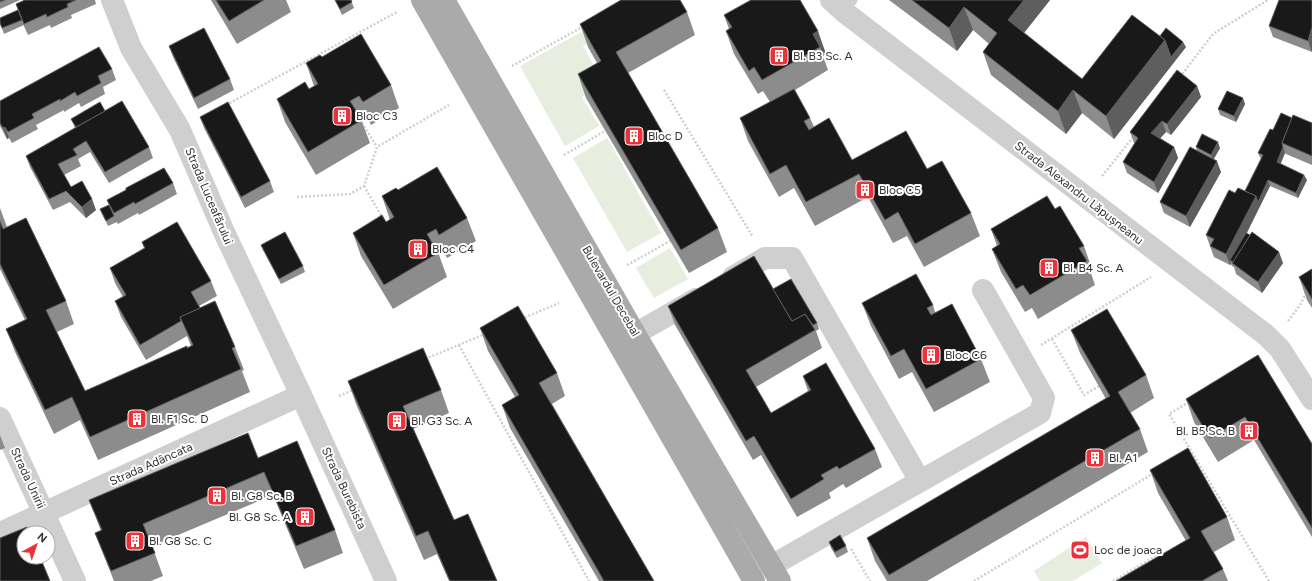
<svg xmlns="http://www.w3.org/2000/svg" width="1312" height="581" font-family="Figtree,sans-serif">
	<rect width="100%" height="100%" fill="#fff"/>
	<g fill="#e7eee0">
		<polygon points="621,10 627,22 583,46 604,84 582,97 599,126 565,146 520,66"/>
		<polygon points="607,138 661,233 627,252 573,158"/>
		<polygon points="670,248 688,279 654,298 636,268"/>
		<polygon points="1086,537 1102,563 1073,581 1040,581 1034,571"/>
	</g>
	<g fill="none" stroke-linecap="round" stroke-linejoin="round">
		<g stroke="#cfcfcf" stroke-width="2.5" stroke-dasharray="2 2" stroke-linecap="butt">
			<polyline points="512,66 584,26"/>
			<polyline points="1180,77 1213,34 1268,0"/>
			<polyline points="664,90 753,237"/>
			<polyline points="226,105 397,12"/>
			<polyline points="362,123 377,147"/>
			<polyline points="564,155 605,131"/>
			<polyline points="1102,176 1134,136"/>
			<polyline points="364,186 382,217"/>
			<polyline points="297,197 350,194 364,186 377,147 449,105"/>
			<polyline points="627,265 670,241"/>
			<polyline points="521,319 559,303"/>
			<polyline points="1288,321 1300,305 1306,293"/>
			<polyline points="1052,339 1084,395 1099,386"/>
			<polyline points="459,345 589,581"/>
			<polyline points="1041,345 1151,277"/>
			<polyline points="425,359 485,334"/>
			<polyline points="339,396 353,390"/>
			<polyline points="1189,402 1169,414 1269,581"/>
			<polyline points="851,549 870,581"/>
			<polyline points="974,581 1154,473"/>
			<polyline points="1113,581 1163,552"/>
		</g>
		<polyline stroke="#cfcfcf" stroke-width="11" points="843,11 852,0"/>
		<g stroke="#cfcfcf" stroke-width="22">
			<polyline points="112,0 131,48 180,130 224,232 301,395 386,581"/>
			<polyline points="831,0 843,11 1266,335 1280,349 1312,399"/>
			<polyline points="733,277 765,258 792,258 920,481"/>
			<polyline points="635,334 696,299"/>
			<polyline points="0,418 75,581"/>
			<polyline points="0,533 301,395"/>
			<polyline points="771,566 1040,413 1044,398 983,290"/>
		</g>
		<g stroke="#aaa" stroke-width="22">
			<polyline points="422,0 754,581"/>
			<polyline points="444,0 635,334 780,581"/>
		</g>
	</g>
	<g fill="#8c8c8c">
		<polygon points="0,0 20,0 0,9"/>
		<polygon points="25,0 95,0 96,4 71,15 72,18 51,28 50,25 28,35 23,24 24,25 4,34 0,23 18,10 16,4"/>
		<polygon points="211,0 286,0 291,12 237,44"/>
		<polygon points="335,0 351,0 354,8 342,15"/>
		<polygon points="800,0 826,54 823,56 828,70 795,90 810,118 814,127 852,160 927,169 971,213 980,236 924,267 907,236 893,243 868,197 815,226 794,188 779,197 748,141 740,118 770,102 763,91 758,94 734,54 726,31 729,29 724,15"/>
		<polygon points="889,0 1050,0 1024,33 1082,79 1186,47 1114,139 1082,113 1066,134 991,75 983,52 989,44 973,30 957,51"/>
		<polygon points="1312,0 1312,52 1273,37 1269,26"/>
		<polygon points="687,12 695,35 628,73 718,228 727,252 689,273 586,98 578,74 597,63 588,47 580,24"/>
		<polygon points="169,46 230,79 234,90 198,109 173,57"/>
		<polygon points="322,57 391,85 399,108 371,125 368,119 362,122 370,143 316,175 285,122 277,99 309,89 314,86 306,63"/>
		<polygon points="112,69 116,80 103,87 105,94 81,107 79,103 64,112 64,110 36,125 38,129 12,143 9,138 7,139 0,126 0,101"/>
		<polygon points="1197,86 1201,97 1171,135 1166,132 1160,138 1174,147 1178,158 1158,193 1127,173 1123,162 1134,144 1134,143 1130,132"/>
		<polygon points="1245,104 1236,122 1220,115 1218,109"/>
		<polygon points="105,111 149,147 153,158 109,183 90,152 78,159 81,166 64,175 71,187 96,210 86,218 70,202 53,210 30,167 26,156 75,128 71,119"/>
		<polygon points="200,117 270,181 274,192 245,208 204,128"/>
		<polygon points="1292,118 1312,123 1312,165 1286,154 1285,153 1280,164 1307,180 1298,198 1270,186 1247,233 1283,263 1262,293 1236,274 1234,267 1232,266 1231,264 1230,265 1214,257 1206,235 1235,193 1245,191 1261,159 1258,153 1273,130"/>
		<polygon points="1196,147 1220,148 1214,159 1221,172 1190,227 1164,213 1160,202 1197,151"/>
		<polygon points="173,183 177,194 139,215 138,213 118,224 116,221 117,222 108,226 103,215 100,209 109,205 107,200"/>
		<polygon points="398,190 467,218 476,241 447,258 444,252 439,255 447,277 393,309 361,256 353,233 386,222 390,220 382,196"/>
		<polygon points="0,208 7,227 66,301 74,324 57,332 85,391 191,346 187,336 146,360 121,317 115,301 123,297 115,283 110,268 144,248 142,242 211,281 217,296 199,306 235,347 244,370 242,371 250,392 98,460 80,420 54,434 15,352 6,329 25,320 0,269"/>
		<polygon points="1055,209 1084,246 1092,269 1090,270 1095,285 1038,319 1032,308 1025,312 1001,272 992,249 997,246 991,229"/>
		<polygon points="261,245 303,266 305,272 281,284 263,250"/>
		<polygon points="1312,269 1312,308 1307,300 1299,277"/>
		<polygon points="773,289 817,323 819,329 816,331 822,348 756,387 771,413 808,391 803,376 875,449 882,467 846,488 843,484 829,493 831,498 797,517 761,455 753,460 675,325 668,306"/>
		<polygon points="862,303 933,305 935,312 981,359 990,382 934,412 912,372 899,379 871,326"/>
		<polygon points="480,328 557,373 565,396 552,404 654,581 599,581 510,428 502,405 515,397 488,351"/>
		<polygon points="1071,330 1146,375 1154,398 1130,413 1140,429 1148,452 927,581 887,581 875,561 867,538 1106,399 1080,353"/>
		<polygon points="1258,355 1312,444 1312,537 1254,440 1218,462 1194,422 1186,399"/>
		<polygon points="348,381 441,390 449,413 413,429 454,520 497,581 449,581 437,554 424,560 356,404"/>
		<polygon points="0,435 5,448 0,450"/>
		<polygon points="258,458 335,530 343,553 304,569 273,495 152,546 163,576 151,581 114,581 104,556 95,533 101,531 89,500"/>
		<polygon points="1150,470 1227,517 1235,540 1214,552 1223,569 1228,581 1116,581 1186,541 1158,493"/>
		<polygon points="829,542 846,546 848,552 837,558 831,548"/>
	</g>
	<g fill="#5e5e5e">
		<polygon points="1024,0 1050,0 1016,43 1008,20"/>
		<polygon points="964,7 973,30 957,51 949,28"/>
		<polygon points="1312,27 1312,52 1308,41"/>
		<polygon points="818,31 826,54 823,56 820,47 813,34"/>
		<polygon points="1165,40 1183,42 1186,47 1114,139 1106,116"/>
		<polygon points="1197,86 1201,97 1171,135 1167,124"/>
		<polygon points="1073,90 1082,113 1066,134 1058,111"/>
		<polygon points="1243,98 1245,104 1236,122 1234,116"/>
		<polygon points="1162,121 1166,132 1155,144 1151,133"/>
		<polygon points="5,127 9,138 7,139 3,128"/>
		<polygon points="1218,142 1220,148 1213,160 1211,155"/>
		<polygon points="1174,147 1178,158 1158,193 1154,182"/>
		<polygon points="1283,147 1285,153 1279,168 1277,162"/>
		<polygon points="1217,161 1221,172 1190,227 1186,216"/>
		<polygon points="1304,175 1307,180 1298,198 1296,193"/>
		<polygon points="1268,180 1270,186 1232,262 1230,260 1231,264 1230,265 1226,254 1256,196"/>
		<polygon points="92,199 96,210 86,218 82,207"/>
		<polygon points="1279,252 1283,263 1262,293 1258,282"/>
	</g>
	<g fill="#191919" stroke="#5e5e5e">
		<polygon points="0,0 5,0 0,2"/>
		<polygon points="25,0 76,0 67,4 68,7 47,17 46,14 24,24 16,4"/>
		<polygon points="216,0 264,0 229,21"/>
		<polygon points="335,0 351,0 352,2 340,9"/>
		<polygon points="621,0 680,0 687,12 616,52 718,228 681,250 578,74 601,61 580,24"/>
		<polygon points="751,0 800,0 818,31 813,34 820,47 762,80 754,67 749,71 726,31 732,27 724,15"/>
		<polygon points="912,0 1024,0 1008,20 1082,79 1132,15 1165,40 1106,116 1073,90 1058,111 983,52 997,33 964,7 949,28"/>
		<polygon points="1279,0 1312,0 1312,27 1308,41 1269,26"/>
		<polygon points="18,10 22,20 2,28 0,23 0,18"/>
		<polygon points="204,28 230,79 194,98 169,46"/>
		<polygon points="1166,28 1183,42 1171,57 1165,40 1160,36"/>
		<polygon points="361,34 391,85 363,102 359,96 350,101 362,120 308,152 277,99 305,82 309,89 318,84 306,63 320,55 322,57"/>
		<polygon points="99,47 112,69 98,76 101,83 77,96 75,92 60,101 60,99 32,114 34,118 8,132 5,127 3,128 0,123 0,101"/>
		<polygon points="1177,70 1197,86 1167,124 1162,121 1151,133 1174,147 1154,182 1123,162 1138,138 1130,132"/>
		<polygon points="794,89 810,118 804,121 809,130 829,118 852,160 906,131 927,169 942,161 971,213 915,244 898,212 885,220 859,174 806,202 786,165 770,174 740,118"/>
		<polygon points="1227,91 1243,98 1234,116 1218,109"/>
		<polygon points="122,101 149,147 105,172 86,141 73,149 77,155 58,164 71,187 82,181 92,199 82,207 66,191 49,199 26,156"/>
		<polygon points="100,102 105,111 76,127 71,119"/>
		<polygon points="228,102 270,181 241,197 200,117"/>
		<polygon points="1281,113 1292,118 1282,143 1283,147 1277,162 1304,175 1296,193 1268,180 1258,202 1256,196 1245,191 1263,155 1258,153 1270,129 1273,130"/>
		<polygon points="1293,115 1312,123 1312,156 1282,143"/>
		<polygon points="1202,134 1218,142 1211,155 1196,147"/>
		<polygon points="1190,147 1217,161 1186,216 1160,202"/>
		<polygon points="437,167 467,218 439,235 436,229 427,234 438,253 384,285 353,233 382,215 386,222 394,217 382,196 396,188 398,190"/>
		<polygon points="164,168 173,183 135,204 134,202 114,213 107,200 126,190 126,188"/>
		<polygon points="1238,188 1256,196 1226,254 1210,246 1214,239 1206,235 1229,190 1235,193"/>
		<polygon points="1047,196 1055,209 1060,206 1084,246 1079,248 1087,261 1030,295 1023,285 1016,289 992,249 1000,244 991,229"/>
		<polygon points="109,205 114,216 106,221 100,209"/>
		<polygon points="26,218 66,301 46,310 85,391 187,346 187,348 193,345 180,317 215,301 235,347 232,348 241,369 90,437 72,397 45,410 6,329 27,319 0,264 0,221 3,229"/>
		<polygon points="177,222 211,281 191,292 200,308 180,317 181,321 140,345 115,301 126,295 110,268 145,248 142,242"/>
		<polygon points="285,232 303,266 279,279 261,245"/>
		<polygon points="1252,232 1279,252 1258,282 1232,263"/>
		<polygon points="1246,233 1250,235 1233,262 1230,260"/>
		<polygon points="754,256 792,321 805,314 815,330 746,370 771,413 811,390 803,376 826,363 875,449 839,469 837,466 821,475 824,479 791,499 754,436 746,441 668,306"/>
		<polygon points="1312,269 1312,299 1299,277"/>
		<polygon points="916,274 933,305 927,308 931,315 952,304 981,359 926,389 904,349 891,356 862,303"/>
		<polygon points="791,279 817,323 813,325 805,314 792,321 773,289"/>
		<polygon points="518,306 557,373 539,383 654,581 604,581 502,405 519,395 480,328"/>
		<polygon points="1107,309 1146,375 1118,392 1140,429 889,575 867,538 1110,396 1071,330"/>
		<polygon points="423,348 441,390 403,406 454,520 468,514 497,581 450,581 428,531 416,536 348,381"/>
		<polygon points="1258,355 1312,444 1312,528 1245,417 1210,438 1186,399"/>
		<polygon points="248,433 258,458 297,441 335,530 296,546 264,472 143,524 155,553 111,571 95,533 102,530 89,500"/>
		<polygon points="1188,448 1227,517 1201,531 1223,569 1202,581 1116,581 1190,538 1150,470"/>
		<polygon points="27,527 30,533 24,533 24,557 40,557 50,581 0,581 0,538"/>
		<polygon points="840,535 846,546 835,552 829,542"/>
	</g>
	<defs>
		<symbol id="building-square" viewBox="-11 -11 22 22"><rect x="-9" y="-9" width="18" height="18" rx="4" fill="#eb323b" stroke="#fff"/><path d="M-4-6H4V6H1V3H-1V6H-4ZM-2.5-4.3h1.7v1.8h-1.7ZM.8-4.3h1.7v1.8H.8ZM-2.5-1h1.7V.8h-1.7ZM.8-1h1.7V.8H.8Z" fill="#fff"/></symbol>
		<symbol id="stadium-square" viewBox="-11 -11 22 22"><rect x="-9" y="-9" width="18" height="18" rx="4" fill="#eb323b" stroke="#fff"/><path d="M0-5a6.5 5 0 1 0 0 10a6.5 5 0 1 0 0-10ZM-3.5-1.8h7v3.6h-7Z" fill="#fff"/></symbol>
	</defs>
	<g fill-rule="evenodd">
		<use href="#building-square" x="768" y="45" width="22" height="22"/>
		<use href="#building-square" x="331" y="105" width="22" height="22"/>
		<use href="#building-square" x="623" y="125" width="22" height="22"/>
		<use href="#building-square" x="854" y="179" width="22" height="22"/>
		<use href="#building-square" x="407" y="238" width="22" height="22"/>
		<use href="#building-square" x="1038" y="257" width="22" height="22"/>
		<use href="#building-square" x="920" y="344" width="22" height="22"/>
		<use href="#building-square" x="126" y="408" width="22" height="22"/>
		<use href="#building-square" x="386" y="410" width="22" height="22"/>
		<use href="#building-square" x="1238" y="420" width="22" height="22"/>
		<use href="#building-square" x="1084" y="447" width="22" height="22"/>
		<use href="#building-square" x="206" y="485" width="22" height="22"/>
		<use href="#building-square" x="294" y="506" width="22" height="22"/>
		<use href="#building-square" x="124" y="530" width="22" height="22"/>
		<use href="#stadium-square" x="1069" y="539" width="22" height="22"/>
	</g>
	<g text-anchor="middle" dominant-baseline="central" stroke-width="4" stroke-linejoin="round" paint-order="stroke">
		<g font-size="12" fill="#323232" stroke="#fff" text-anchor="start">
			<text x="793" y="56">Bl. B3 Sc. A</text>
			<text x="356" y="116">Bloc C3</text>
			<text x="648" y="136">Bloc D</text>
			<text x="879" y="190">Bloc C5</text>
			<text x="432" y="249">Bloc C4</text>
			<text x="1063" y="268">Bl. B4 Sc. A</text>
			<text x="945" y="355">Bloc C6</text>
			<text x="151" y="419">Bl. F1 Sc. D</text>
			<text x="411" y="421">Bl. G3 Sc. A</text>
			<text x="1235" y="431" text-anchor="end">Bl. B5 Sc. B</text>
			<text x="1109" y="458">Bl. A1</text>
			<text x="231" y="496">Bl. G8 Sc. B</text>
			<text x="291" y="517" text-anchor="end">Bl. G8 Sc. A</text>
			<text x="149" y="541">Bl. G8 Sc. C</text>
			<text x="1094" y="550">Loc de joaca</text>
		</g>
		<g font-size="12" fill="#323232" stroke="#fff">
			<text transform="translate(1079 193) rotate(38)">Strada Alexandru Lăpușneanu</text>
			<text transform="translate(209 196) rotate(67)">Strada Luceafărului</text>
			<text transform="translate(611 291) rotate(60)">Bulevardul Decebal</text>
			<text transform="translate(151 464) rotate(-24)">Strada Adâncata</text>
			<text transform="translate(28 478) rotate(65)">Strada Unirii</text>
			<text transform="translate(344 488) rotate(65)">Strada Burebista</text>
		</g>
	</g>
	<g transform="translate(36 545) rotate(40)"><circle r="19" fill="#ffffff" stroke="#adadad"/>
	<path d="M0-3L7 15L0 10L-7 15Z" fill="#eb323b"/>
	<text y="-6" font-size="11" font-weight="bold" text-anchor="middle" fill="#323232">N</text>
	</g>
</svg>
